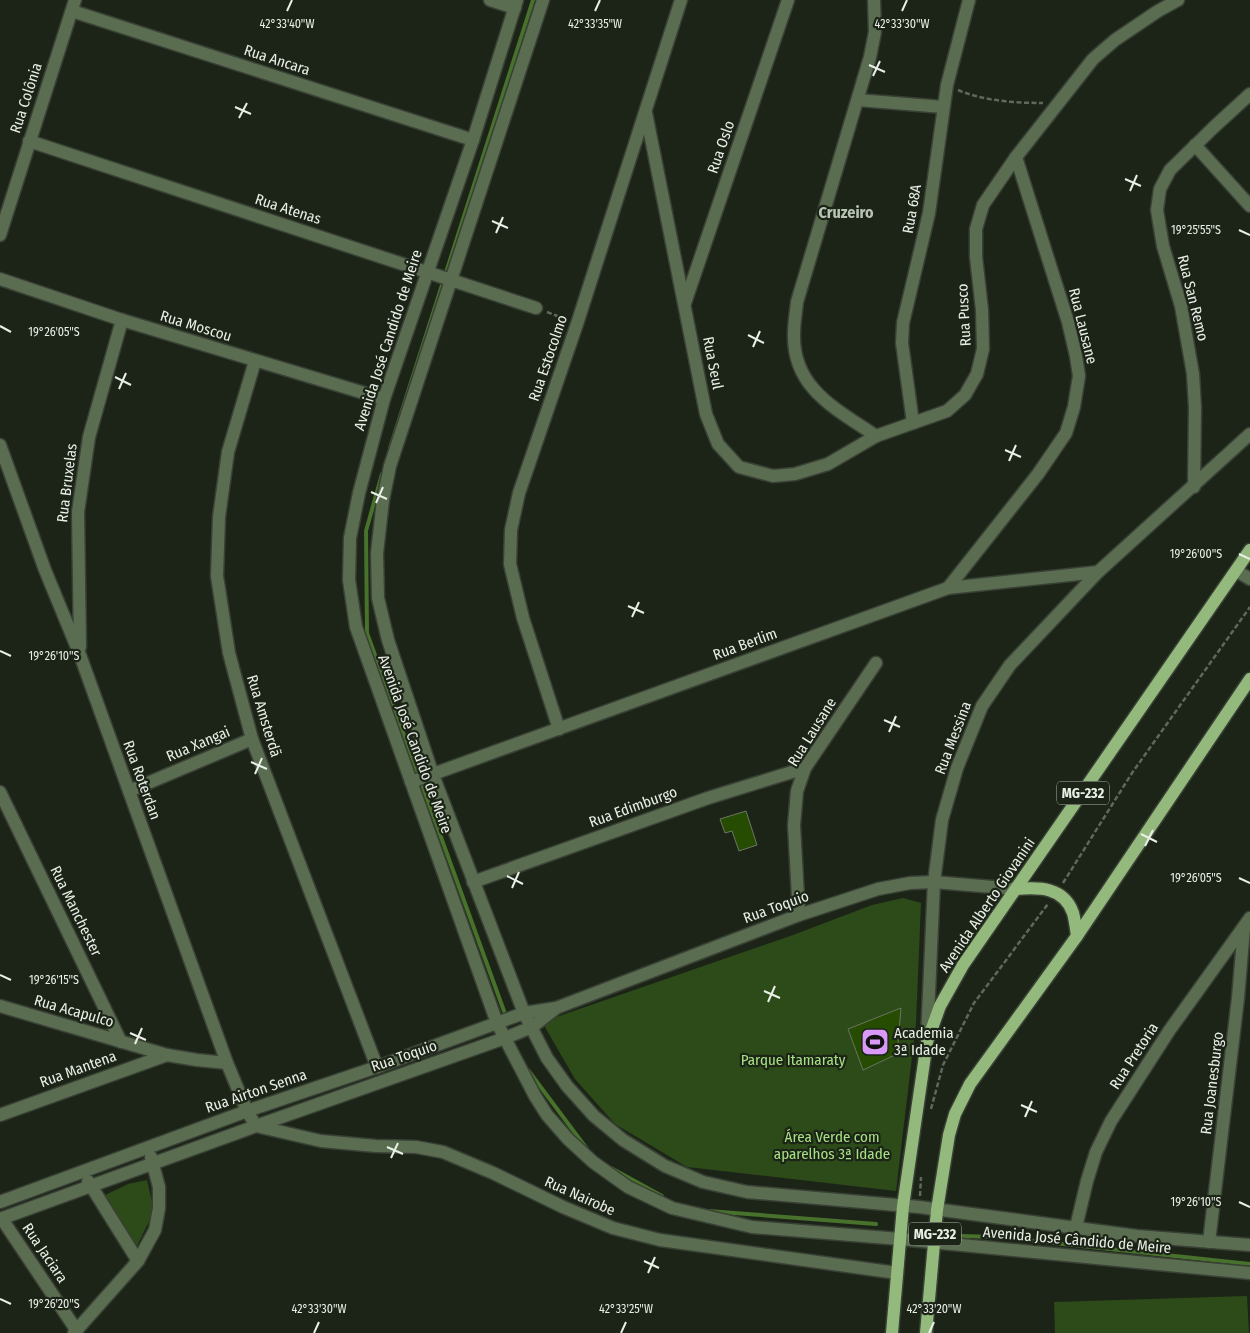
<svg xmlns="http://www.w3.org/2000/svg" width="1250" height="1333" font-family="'Fira Sans Condensed',sans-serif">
	<rect width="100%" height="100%" fill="#1c2418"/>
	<g fill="#2d4a19">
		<polygon points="903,898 921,903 916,1023 896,1191 687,1167 615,1124 575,1079 542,1022 793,935 872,905"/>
		<polygon points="147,1180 154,1211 136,1248 103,1196 128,1184"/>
		<polygon points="1247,1296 1249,1333 1055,1333 1054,1302"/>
	</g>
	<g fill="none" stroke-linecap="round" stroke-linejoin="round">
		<g stroke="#48712c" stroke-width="4">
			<polyline points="390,448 533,0"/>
			<polyline points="382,474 366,531 367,633 504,1011"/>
			<polyline points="528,1070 587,1149"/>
			<polyline points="611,1168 662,1196"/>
			<polyline points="708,1211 876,1224"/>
			<polyline points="960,1236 997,1237 1250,1264"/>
		</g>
	</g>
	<g fill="#254c00" stroke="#6b7566">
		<polygon points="746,811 757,845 739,851 732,831 725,833 720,819"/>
		<polygon points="901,1008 897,1054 863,1070 848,1029"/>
	</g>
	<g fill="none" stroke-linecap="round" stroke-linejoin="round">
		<defs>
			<g id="minor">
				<polyline points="490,0 515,8"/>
				<polyline points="517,0 473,140 384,399 359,493 350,538 349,580 356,627 497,1023 535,1096 547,1115 568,1139 593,1162 628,1187 672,1208 752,1227 900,1239 1250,1273"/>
				<polyline points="543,0 390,466 383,500 377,553 378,598 388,640 433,775 524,1013 547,1058 567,1086 594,1116 623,1140 665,1166 703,1182 747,1192 919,1207 1137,1236 1250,1245"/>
				<path d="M874,0L875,32L870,57L797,302C796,312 794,323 794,333C792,388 836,409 876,436L947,411L965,395L977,374L983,349L982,310L976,257V229L983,205L1016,157L1093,59L1115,40L1158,11L1178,0"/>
				<polyline points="72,11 473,140"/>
				<polyline points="858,100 943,107"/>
				<polyline points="646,113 706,414 718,444 739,467 773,476 795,474 828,464 876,436"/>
				<polyline points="29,141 536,308"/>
				<polyline points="1195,145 1250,206"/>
				<polyline points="0,235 75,0"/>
				<polyline points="0,279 122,320 384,399"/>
				<polyline points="685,303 788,0"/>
				<polyline points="255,361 228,452 219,517 217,576 229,653 252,739 377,1067"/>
				<polyline points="913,423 902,343 903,323 929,213 947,85 969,0"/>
				<polyline points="0,445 45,570 80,655 227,1063 247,1111 256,1126"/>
				<polyline points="1194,487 1195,408 1193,374 1181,306 1163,246 1157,210 1160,189 1170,170 1214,127 1250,94"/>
				<polyline points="1237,571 1250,579"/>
				<polyline points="948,588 1038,474 1066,433 1074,407 1079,376 1076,356 1068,322 1016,157"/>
				<polyline points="80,647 78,512 89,437 122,320"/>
				<polyline points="559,729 523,618 510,564 511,530 519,493 577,324 681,0"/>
				<polyline points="411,782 948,588 1098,572"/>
				<polyline points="129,791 252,739"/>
				<polyline points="0,792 121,1042"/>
				<polyline points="473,882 708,798 805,768"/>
				<polyline points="799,915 794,825 797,791 805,768 876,663"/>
				<polyline points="0,1006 167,1055 197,1060 227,1063"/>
				<polyline points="927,1038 934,882 942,820 957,768 982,706 1010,665 1098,572 1250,434"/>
				<polyline points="0,1115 167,1055"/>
				<polyline points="256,1126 321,1141 376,1146 416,1147 443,1152 493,1173 563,1207 613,1228 660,1240 897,1273"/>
				<polyline points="88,1181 138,1261"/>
				<polyline points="0,1202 247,1111 377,1067 524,1013 556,1008 799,915 878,889 910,883 934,882 1016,889"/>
				<polyline points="0,1219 256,1126 505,1038 532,1027 555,1009"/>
				<polyline points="2,1219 77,1331"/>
				<polyline points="1076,1227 1087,1181 1096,1152 1111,1121 1169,1031 1250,918"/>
				<polyline points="1209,1242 1238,998 1244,928"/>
				<polyline points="74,1333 138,1261 155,1230 159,1208 159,1187 151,1157"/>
			</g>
			<g id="major">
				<path d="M1016,889C1039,887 1064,887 1073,913C1075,920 1076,929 1077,936"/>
				<polyline points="892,1333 903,1206 927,1042 940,1006 963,965 1250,550"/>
				<polyline points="926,1333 937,1210 949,1135 955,1114 970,1084 1077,936 1250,679"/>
			</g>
		</defs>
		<use href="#minor" stroke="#394035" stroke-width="15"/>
		<use href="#major" stroke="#394035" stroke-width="15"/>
		<g stroke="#60675c" stroke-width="2.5" stroke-dasharray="5 2.5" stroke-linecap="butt">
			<path d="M958,90C984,101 1015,103 1043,103"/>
			<polyline points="547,312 565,319"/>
			<polyline points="1063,883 1132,773 1250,607"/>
			<polyline points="931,1109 943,1065 974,1003 1048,904"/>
			<polyline points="920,1196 921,1177"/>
		</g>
		<use href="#minor" stroke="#5a6d50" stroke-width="12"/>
		<use href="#major" stroke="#93b97d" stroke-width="12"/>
	</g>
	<path fill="none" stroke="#e9efe6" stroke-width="2" d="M287,11L292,0M595,11L600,0M902,11L907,0M869,65L885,72M873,76L880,61M235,107L251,114M239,118L247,103M1125,179L1141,186M1130,191L1137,175M492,221L508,228M1239,230L1250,235M496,233L503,217M0,326L11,332M748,335L764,343M753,347L760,331M115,377L131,385M119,389L126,373M1005,450L1021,457M1009,461L1016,445M371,492L387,499M376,503L383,487M1239,554L1250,559M628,606L644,613M632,617L639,602M0,651L11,656M884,720L900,727M889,732L896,716M251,762L267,769M255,774L262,758M1141,834L1157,842M1145,846L1153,830M507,876L523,884M1239,878L1250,883M512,888L519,872M0,975L11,980M764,991L780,998M768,1002L775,986M130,1033L146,1040M135,1044L142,1028M1021,1105L1037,1112M1025,1117L1032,1101M387,1147L403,1154M391,1158L398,1143M1239,1202L1250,1207M644,1261L659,1268M648,1273L655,1257M0,1299L11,1304M314,1333L319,1322M621,1333L626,1322M929,1333L934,1322"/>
	<defs>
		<symbol id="stadium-square" viewBox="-11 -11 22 22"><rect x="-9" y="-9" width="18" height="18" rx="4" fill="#d99af7" stroke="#1c2418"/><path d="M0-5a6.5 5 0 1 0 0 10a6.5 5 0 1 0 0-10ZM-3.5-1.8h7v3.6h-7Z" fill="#111"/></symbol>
	</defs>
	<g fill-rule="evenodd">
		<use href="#stadium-square" x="859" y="1026" width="32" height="32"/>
	</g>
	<g text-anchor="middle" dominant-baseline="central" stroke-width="4.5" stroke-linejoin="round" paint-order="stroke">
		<g fill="#1c2418" stroke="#acb2a8" stroke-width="1">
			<rect x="1057" y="781.5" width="52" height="23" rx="4"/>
			<rect x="909" y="1222.5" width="52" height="23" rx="4"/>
		</g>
		<g font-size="14" font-weight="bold" fill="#e9efe6">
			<text x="1083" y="793">MG-232</text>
			<text x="935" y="1234">MG-232</text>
		</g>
		<g font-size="15" fill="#e9efe6" stroke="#1c2418">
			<text transform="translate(277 60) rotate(18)">Rua Ancara</text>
			<text transform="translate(26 98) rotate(-72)">Rua Colônia</text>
			<text transform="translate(721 147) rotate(-71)">Rua Oslo</text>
			<text transform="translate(288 209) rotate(18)">Rua Atenas</text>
			<text transform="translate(912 209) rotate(-80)">Rua 68A</text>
			<text transform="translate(1193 298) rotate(76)">Rua San Remo</text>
			<text transform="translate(964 315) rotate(-93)">Rua Pusco</text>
			<text transform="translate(196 326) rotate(17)">Rua Moscou</text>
			<text transform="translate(1083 326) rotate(76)">Rua Lausane</text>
			<text transform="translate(388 340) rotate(-72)">Avenida José Candido de Meire</text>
			<text transform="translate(548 358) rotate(-71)">Rua Estocolmo</text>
			<text transform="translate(713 363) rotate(79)">Rua Seul</text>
			<text transform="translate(67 483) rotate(-83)">Rua Bruxelas</text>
			<text transform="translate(745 644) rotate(-20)">Rua Berlim</text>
			<text transform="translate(264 716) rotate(73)">Rua Amsterdã</text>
			<text transform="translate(812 732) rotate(-58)">Rua Lausane</text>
			<text transform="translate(953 738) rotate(-69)">Rua Messina</text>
			<text transform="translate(198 744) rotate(-23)">Rua Xangai</text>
			<text transform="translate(415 744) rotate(70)">Avenida José Candido de Meire</text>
			<text transform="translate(142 780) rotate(70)">Rua Roterdan</text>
			<text transform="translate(633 807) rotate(-20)">Rua Edimburgo</text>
			<text transform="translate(987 905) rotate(-56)">Avenida Alberto Giovanini</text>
			<text transform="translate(776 907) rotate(-20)">Rua Toquio</text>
			<text transform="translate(76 911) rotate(64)">Rua Manchester</text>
			<text transform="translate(74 1011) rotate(16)">Rua Acapulco</text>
			<text transform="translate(404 1056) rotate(-19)">Rua Toquio</text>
			<text transform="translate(1134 1056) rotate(-57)">Rua Pretoria</text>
			<text transform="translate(78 1069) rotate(-20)">Rua Mantena</text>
			<text transform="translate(1212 1083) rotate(-83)">Rua Joanesburgo</text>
			<text transform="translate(256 1091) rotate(-19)">Rua Airton Senna</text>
			<text transform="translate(580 1196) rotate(24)">Rua Nairobe</text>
			<text transform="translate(1077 1240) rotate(5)">Avenida José Cândido de Meire</text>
			<text transform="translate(45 1253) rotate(56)">Rua Jaciara</text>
		</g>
		<g font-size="15" fill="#e9efe6" stroke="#1c2418" text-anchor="start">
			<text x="894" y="1033">Academia<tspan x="894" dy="17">3ª Idade</tspan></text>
		</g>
		<g font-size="15" fill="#a6e182" stroke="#1c2418">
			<text x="793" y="1060">Parque Itamaraty</text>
			<text x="832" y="1137">Área Verde com<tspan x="832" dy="17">aparelhos 3ª Idade</tspan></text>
		</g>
		<g font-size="16" font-weight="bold" fill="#b8c3b3" stroke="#1c2418">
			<text x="846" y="212">Cruzeiro</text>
		</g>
	</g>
	<g font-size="12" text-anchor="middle" fill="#e9efe6" stroke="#1c2418" stroke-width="4.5" stroke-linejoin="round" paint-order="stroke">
		<text x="287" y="28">42°33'40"W</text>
		<text x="595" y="28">42°33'35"W</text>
		<text x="902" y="28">42°33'30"W</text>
		<text x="1196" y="234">19°25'55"S</text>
		<text x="54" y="336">19°26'05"S</text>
		<text x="1196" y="558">19°26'00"S</text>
		<text x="54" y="660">19°26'10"S</text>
		<text x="1196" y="882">19°26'05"S</text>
		<text x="54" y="984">19°26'15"S</text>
		<text x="1196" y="1206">19°26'10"S</text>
		<text x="54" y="1308">19°26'20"S</text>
		<text x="319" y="1313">42°33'30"W</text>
		<text x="626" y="1313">42°33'25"W</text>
		<text x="934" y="1313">42°33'20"W</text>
	</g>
</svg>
